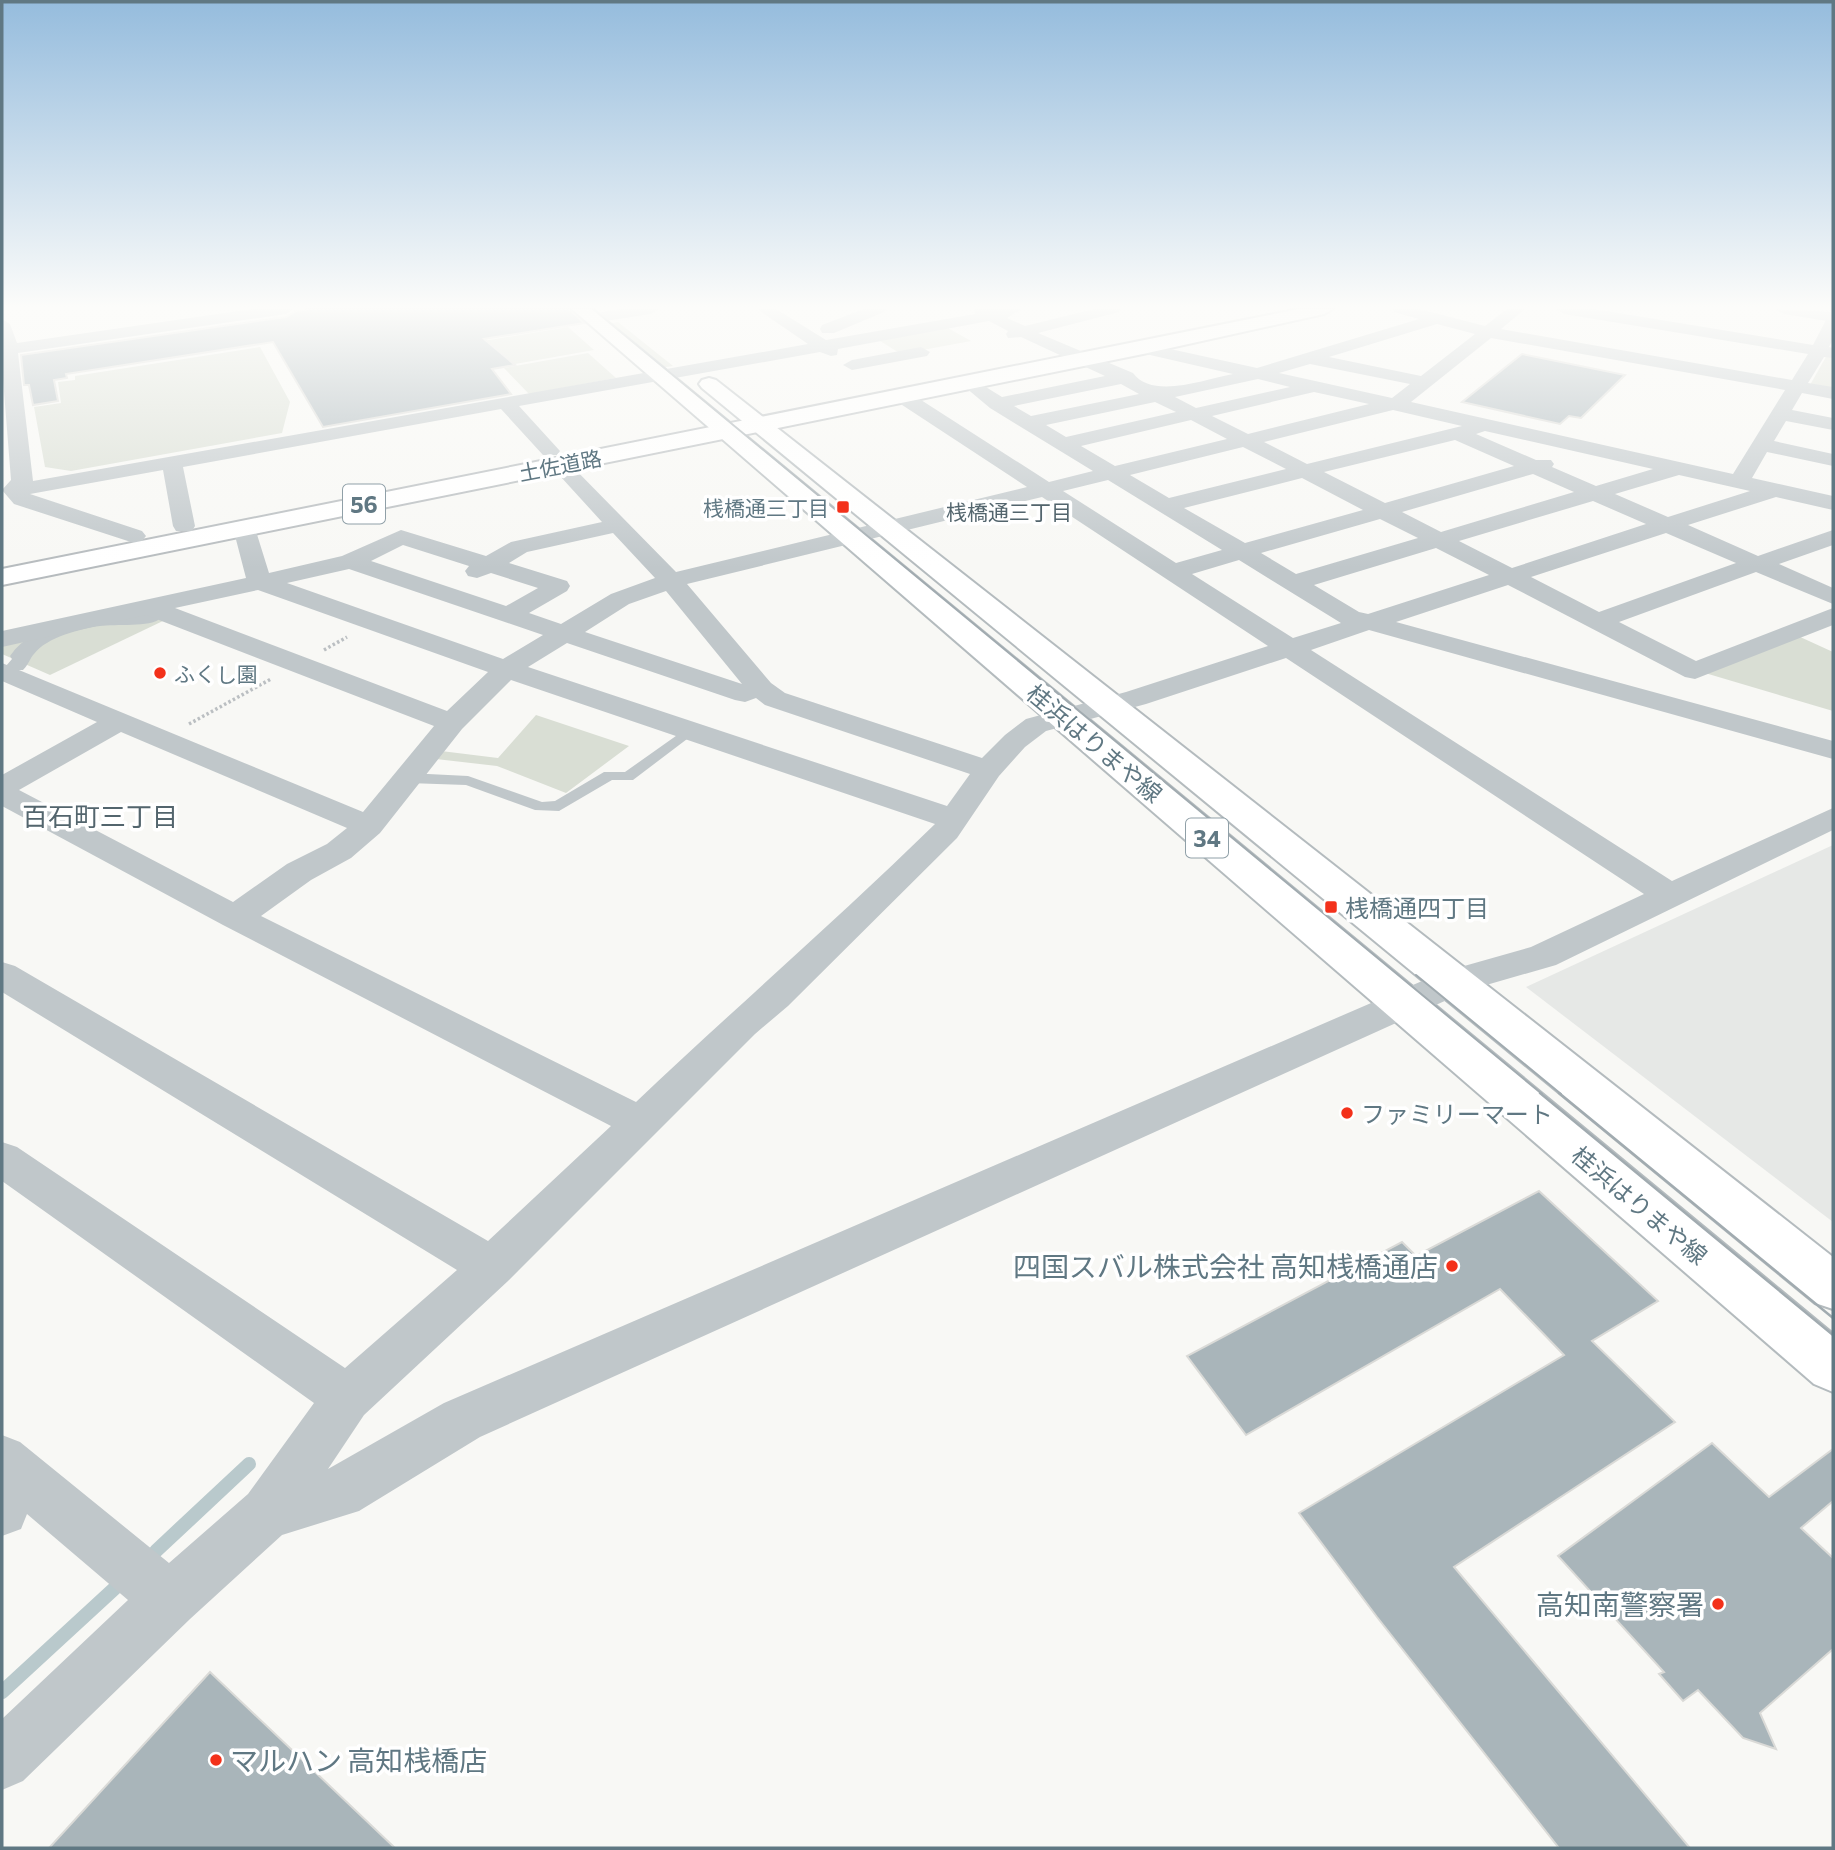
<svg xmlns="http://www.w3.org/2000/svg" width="1835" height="1850" font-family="Commissioner,'Noto Sans JP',sans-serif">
	<rect width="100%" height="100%" fill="#f8f8f5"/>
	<polygon fill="#e6e8e6" points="1833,845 1833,1222 1526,987"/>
	<g fill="#d9ded4">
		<polygon points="618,322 673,366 660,368 607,324"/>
		<polygon points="568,327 594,350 476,371 453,346"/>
		<polygon points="946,327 971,341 901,354 877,339"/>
		<polygon points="260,347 290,402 282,433 71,471 45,467 34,407 61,403 58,382 75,380 75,376"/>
		<polygon points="588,353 616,378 529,394 504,368"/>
		<polygon points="1827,355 1833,356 1833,389 1810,385"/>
		<polygon points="133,614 165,620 50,675 2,654 2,647 6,644"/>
		<polygon points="1798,636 1833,652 1833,711 1705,673"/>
		<polygon points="536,715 629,746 566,793 497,766 436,759 441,751 498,758"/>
	</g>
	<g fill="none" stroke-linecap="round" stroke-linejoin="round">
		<g stroke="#b9c9cc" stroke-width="14">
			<polyline points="156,1551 249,1464"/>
			<polyline points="2,1692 115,1588"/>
		</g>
	</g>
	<g fill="#a9b5ba" stroke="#dadad7" stroke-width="2">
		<polygon points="309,309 569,309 584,323 484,339 515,365 492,369 511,394 323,427 273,342 66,374 67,378 54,380 58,401 33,405 29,385 24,385 21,355 286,317 296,311"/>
		<polygon points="1522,354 1625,375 1581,418 1569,416 1560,424 1462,402"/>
		<polygon points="1539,1191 1658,1301 1592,1341 1675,1422 1454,1567 1690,1848 1559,1848 1377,1617 1299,1513 1564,1355 1500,1289 1246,1435 1187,1356 1402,1242 1416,1256"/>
		<polygon points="1712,1443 1769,1497 1833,1449 1833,1501 1801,1528 1833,1558 1833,1649 1760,1713 1776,1749 1743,1738 1698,1690 1683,1701 1659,1674 1664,1672 1558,1556"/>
		<polygon points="210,1672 395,1848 49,1848"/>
	</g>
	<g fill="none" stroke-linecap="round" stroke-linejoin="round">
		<defs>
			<g id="primary">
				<polygon points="572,309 592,309 1833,1334 1833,1392 1814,1384"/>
				<polygon points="709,378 716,380 1833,1257 1833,1309 1815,1303 702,388 699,384 702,380"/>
			</g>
			<polygon id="trunk" points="1299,309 1333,309 1324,314 1143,354 2,585 2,569"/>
		</defs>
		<use href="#primary" stroke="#b4bbbe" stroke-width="4"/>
		<use href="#trunk" stroke="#b6bbbe" stroke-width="4"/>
		<g stroke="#bbbfc2" stroke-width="3.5" stroke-dasharray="2.5 2.5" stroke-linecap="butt">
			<polyline points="324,650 347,637"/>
			<polyline points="189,724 271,679"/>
		</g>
		<polygon fill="#c0c7ca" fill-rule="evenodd" points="690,726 695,727 697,730 695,733 633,780 612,780 559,811 535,810 466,785 408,783 400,778 408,773 468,776 542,802 555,801 604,772 625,772"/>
		<path fill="#c0c7ca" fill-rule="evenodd" d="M135,612L156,615L159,619C152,627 114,624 100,626C80,629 47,637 34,654C30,658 29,664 23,670H9L6,666L12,659L10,656C35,620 94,613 135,612Z"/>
		<g fill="#c0c7ca" fill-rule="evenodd">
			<path d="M252,309H294L286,314L18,353L33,481L808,344L757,309H776L826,340L975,314L974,309H1021L1007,318L1025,326L1094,309H1121L1119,312L1038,333L1133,373C1153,400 1205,379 1233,374L1137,352L1134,348L1137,344L1143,343L1257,368L1419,319L1394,312L1392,309H1419L1485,326L1507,309H1525L1501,329L1792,380L1808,354L1564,314L1556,309H1594L1813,345L1827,318L1833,317V339L1829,347L1833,348V358L1824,357L1808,383L1833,387V399L1802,393L1792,410L1833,418V430L1786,421L1774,441L1833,454V466L1767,452L1752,478L1833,496V510L1776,497L1688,525L1758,556L1833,530V545L1779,564L1833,588V604L1756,572L1619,622L1696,661L1833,608V625L1695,679L1685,677L1508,585L1396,622L1833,741V759L1369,630L1311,650L1672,881L1833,808V830L1556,965L1469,990L480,1437L359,1511L282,1535L190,1619L23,1781L2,1790V1719L128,1600L27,1514L21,1529L2,1536V1435L20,1442L169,1563L248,1494L314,1403L2,1181V1142L17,1147L345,1368L457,1270L2,992V962L15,966L488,1241L611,1126L223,925L2,806V775L97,722L2,681V663L363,812L434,726L146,615L2,647V631L246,578L233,528L236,523H252L255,528L269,573L342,556L401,530L486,556L511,542L602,522L550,465L553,461H567L676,572L1027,487L893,399L891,395L893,391H907L1049,482L1093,471L990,408L959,382L968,376L1002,397L1105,376L1021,337L1008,338L1006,334L1008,331L989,321L838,349L837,355L831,356L820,352L519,406L560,451L557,455H543L501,409L183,467L195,526L192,531H176L173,526L163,470L30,494L142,531L146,536L142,541L134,543L14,504L2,490L11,480L2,366V319L10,324L17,343ZM1437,324L1475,334L1421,376L1329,357ZM1491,338L1785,390L1733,474L1411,402ZM1310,364L1410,384L1392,398L1279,373ZM1258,379L1290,387L1196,408L1175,397ZM1121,384L1139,394L1031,416L1014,406ZM1314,392L1369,404L1248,434L1212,416ZM1155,402L1176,412L1066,437L1046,425ZM1393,410L1462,426L1307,464L1264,442ZM1191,420L1227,439L1115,466L1081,446ZM1485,431L1653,469L1596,486L1552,467L1554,464L1551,460H1536L1476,434ZM1455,440L1514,466L1385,503L1324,472ZM1243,447L1286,469L1169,498L1130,475ZM1533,474L1574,492L1441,532L1402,512ZM1679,475L1750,491L1668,517L1615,494ZM1302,478L1363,510L1245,543L1184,508ZM1108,480L1222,550L1176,563L1063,491ZM1042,497L1268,646L1126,692L1026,719L1005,735L982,758L785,693L771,683L687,584ZM1593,501L1646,524L1512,568L1459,541ZM1380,519L1418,538L1296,574L1261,553ZM613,533L655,578L611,594L561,624L529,613L567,591L570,586L567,581L509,563L527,552ZM1666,533L1736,563L1599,612L1531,577ZM403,545L469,566L465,571L468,576L477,578L491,573L538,588L506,606L371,561ZM1436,548L1489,575L1368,614L1359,612L1314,585ZM1239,560L1341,623L1293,638L1192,574ZM349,569L543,635L503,659L287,583ZM258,590L488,672L447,711L175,608ZM666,591L742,684L585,632L629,604ZM567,643L735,700L745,702L756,698L765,705L970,774L947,806L528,667ZM1286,658L1644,894L1531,947L1443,972L444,1403L328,1469L364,1415L508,1281L755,1034L788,1006L957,838L999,776L1025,747L1046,731L1146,704ZM511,680L935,824C838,919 735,1008 636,1102L261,916L311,880L351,858L380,833L462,729ZM121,732L347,828L327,844L287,864L233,902L19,790Z"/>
			<polygon points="619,309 659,309 651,314 592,323 584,318 586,315"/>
			<polygon points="864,309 886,309 884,312 834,333 822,333 820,329 822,325"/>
			<polygon points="921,347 930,352 927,356 852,370 843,365 852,360"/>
		</g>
		<polygon fill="#c0c7ca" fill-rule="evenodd" points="1775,309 1833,312 1833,322 1784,314"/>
		<use href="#primary" fill="#fff" fill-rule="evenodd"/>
		<use href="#trunk" fill="#fff" fill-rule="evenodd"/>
		<g stroke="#a1abb0" stroke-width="2">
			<polyline points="593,309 1542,1094"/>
			<polyline points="1416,975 1561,1094"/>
		</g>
		<g stroke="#a1abb0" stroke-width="2.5">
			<polyline points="1540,1093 1833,1335"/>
			<polyline points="1559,1093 1833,1318"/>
		</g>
	</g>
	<linearGradient id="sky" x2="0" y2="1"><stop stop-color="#95bcdd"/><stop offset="0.54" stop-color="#fcfcfa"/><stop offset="1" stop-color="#fcfcfa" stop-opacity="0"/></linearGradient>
	<rect width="1835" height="568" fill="url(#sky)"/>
	<g fill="#f3311a" stroke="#fff" stroke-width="2.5">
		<rect x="836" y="500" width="14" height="14" rx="3.5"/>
		<circle cx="160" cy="673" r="7"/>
		<rect x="1324" y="900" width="14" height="14" rx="3.5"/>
		<circle cx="1347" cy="1113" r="7"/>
		<circle cx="1452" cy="1266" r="7"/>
		<circle cx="1718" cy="1604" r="7"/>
		<circle cx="216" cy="1760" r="7"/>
	</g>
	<g text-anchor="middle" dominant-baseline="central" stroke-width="7" stroke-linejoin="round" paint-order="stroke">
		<g font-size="21" fill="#607883" stroke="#fff">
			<text transform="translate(560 465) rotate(-11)">土佐道路</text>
		</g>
		<g font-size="21" fill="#607883" stroke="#fff" text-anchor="end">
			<text x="829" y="507">桟橋通三丁目</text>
			<text x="174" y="673" text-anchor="start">ふくし園</text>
		</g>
		<g font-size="21" fill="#53656d" stroke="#fff">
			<text x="1009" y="511">桟橋通三丁目</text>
		</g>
		<g fill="#fff" stroke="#90a0a8" stroke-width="2">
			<rect x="343" y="484.5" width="42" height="39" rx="5"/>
			<rect x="1186" y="818.5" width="42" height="39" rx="5"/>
		</g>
		<g font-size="23" font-weight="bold" fill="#607883">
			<text x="364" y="504">56</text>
			<text x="1207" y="838">34</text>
		</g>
		<g font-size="24" fill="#607883" stroke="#fff">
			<text transform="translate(1095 743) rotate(40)">桂浜はりまや線</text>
			<text transform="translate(1640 1205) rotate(40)">桂浜はりまや線</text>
		</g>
		<g font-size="24" fill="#607883" stroke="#fff" text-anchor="start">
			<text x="1345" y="907">桟橋通四丁目</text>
			<text x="1361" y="1113">ファミリーマート</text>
		</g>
		<g font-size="26" fill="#53656d" stroke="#fff">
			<text x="100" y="815">百石町三丁目</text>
		</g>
		<g font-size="28" fill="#607883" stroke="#fff" text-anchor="end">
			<text x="1438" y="1266">四国スバル株式会社 高知桟橋通店</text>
			<text x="1704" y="1604">高知南警察署</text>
			<text x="230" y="1760" text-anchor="start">マルハン 高知桟橋店</text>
		</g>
	</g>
	<rect width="1835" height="1850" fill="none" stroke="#607883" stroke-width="7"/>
</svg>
